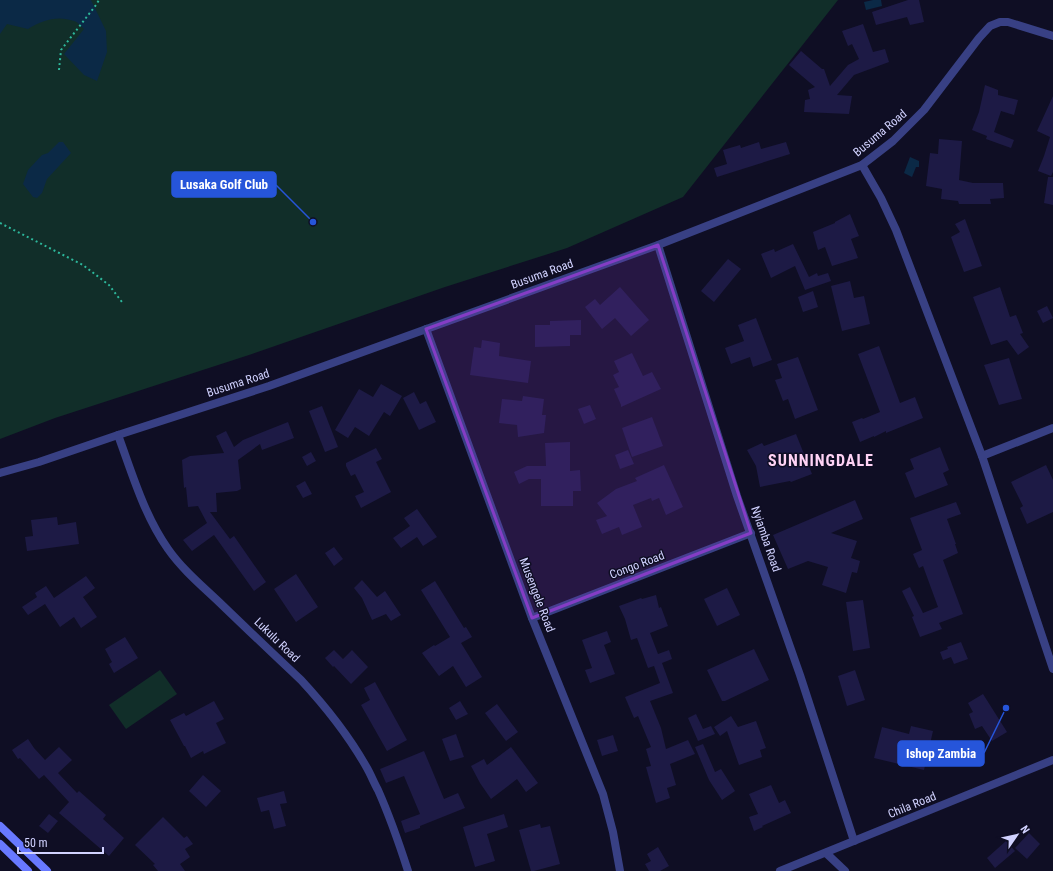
<svg xmlns="http://www.w3.org/2000/svg" width="1053" height="871" font-family="'Roboto Condensed',sans-serif">
	<rect width="100%" height="100%" fill="#0f0e24"/>
	<g fill="#112e29">
		<polygon points="0,0 838,0 683,197 567,248 445,287 252,354 55,418 0,439"/>
		<polygon points="160,670 177,694 126,729 109,705"/>
	</g>
	<g fill="#0b2946">
		<path d="M0,0H91L106,31L107,52L97,81L84,75L64,54L84,29C81,26 78,22 74,21C58,15 42,20 28,29L7,24L0,34Z"/>
		<polygon points="873,0 881,0 882,6 866,10 864,2"/>
		<polygon points="59,142 63,142 71,153 47,179 42,193 37,198 33,197 23,184 28,170 42,155 48,153"/>
		<polygon points="910,157 919,161 919,167 916,167 912,177 904,173"/>
	</g>
	<g fill="#1d1a45">
		<polygon points="908,0 919,0 924,22 910,25 907,17 876,25 872,12"/>
		<polygon points="863,24 873,52 885,49 889,62 854,75 837,95 852,96 849,114 804,112 805,100 810,99 808,90 815,87 789,65 801,51 822,69 824,69 830,86 848,65 859,59 852,44 848,46 842,31"/>
		<polygon points="985,85 998,90 998,95 1018,100 1014,115 1001,111 994,132 1014,140 1011,148 986,139 987,136 972,130 979,112"/>
		<polygon points="1053,96 1053,172 1051,176 1038,171 1044,156 1050,137 1037,131"/>
		<polygon points="939,139 962,141 959,180 973,183 1003,183 1004,198 990,199 991,204 959,204 958,201 941,199 942,189 926,186 930,153 938,154"/>
		<polygon points="759,142 761,149 786,142 790,154 717,177 714,168 727,164 723,150 740,145 741,148"/>
		<polygon points="1048,177 1053,177 1053,205 1044,203"/>
		<polygon points="850,214 859,236 851,239 858,258 832,266 825,247 818,250 813,232 835,223 835,222"/>
		<polygon points="965,219 982,266 964,272 951,237 960,232 955,224"/>
		<polygon points="793,244 809,277 817,273 818,276 828,273 831,281 805,290 795,266 771,278 761,254 774,249 775,252"/>
		<polygon points="728,259 741,269 714,302 701,291"/>
		<polygon points="850,281 854,298 864,296 870,324 842,331 831,286"/>
		<polygon points="620,287 649,320 631,336 615,318 602,329 585,307 595,299 600,305"/>
		<polygon points="1000,287 1010,317 1016,315 1023,333 1020,334 1029,347 1018,355 1007,340 991,345 973,297"/>
		<polygon points="813,291 818,307 803,312 798,297"/>
		<polygon points="1047,306 1053,318 1043,323 1037,311"/>
		<polygon points="756,318 772,360 753,367 750,357 731,364 725,348 744,341 738,325"/>
		<polygon points="581,320 581,335 570,335 570,346 535,347 535,325 550,325 550,321"/>
		<polygon points="482,340 500,343 499,356 531,361 528,383 470,375 474,347 481,348"/>
		<polygon points="879,346 900,403 915,397 923,418 886,433 886,431 874,437 874,436 860,442 852,422 862,418 863,419 880,412 858,354"/>
		<polygon points="632,353 643,376 652,372 661,389 621,407 621,405 614,389 619,387 613,375 619,372 614,361"/>
		<polygon points="798,357 818,410 795,419 788,399 783,401 775,380 782,378 777,364"/>
		<polygon points="1009,358 1022,399 999,405 984,365"/>
		<polygon points="381,384 402,396 390,416 384,412 369,436 355,427 348,438 335,430 359,389 373,397"/>
		<polygon points="414,392 420,404 426,401 436,422 419,430 403,398"/>
		<polygon points="523,396 544,399 542,415 546,415 544,433 518,437 517,425 499,423 502,399 522,401"/>
		<polygon points="590,405 596,419 584,424 578,409"/>
		<polygon points="322,406 338,447 325,452 309,411"/>
		<polygon points="652,417 663,446 632,457 622,428"/>
		<polygon points="288,422 294,438 262,450 260,444 238,460 241,489 237,491 216,493 217,512 210,512 230,539 234,536 266,582 254,591 214,535 192,551 183,540 207,523 198,506 188,507 186,487 184,488 182,460 190,456 224,453 216,436 226,431 234,447 243,440"/>
		<polygon points="796,434 812,474 791,482 790,481 760,487 756,466 747,450 762,443 764,446"/>
		<polygon points="570,442 570,471 580,470 581,491 573,491 573,506 541,506 541,479 529,479 519,484 514,472 527,466 546,466 545,443"/>
		<polygon points="940,447 949,470 943,473 948,485 915,498 905,473 914,469 910,459"/>
		<polygon points="376,448 382,459 376,462 391,492 361,508 355,496 364,492 355,474 351,476 346,466 346,463"/>
		<polygon points="628,450 634,464 620,469 615,455"/>
		<polygon points="311,452 316,461 307,466 302,457"/>
		<polygon points="664,465 683,507 666,515 659,498 652,501 651,498 633,505 642,527 622,535 619,527 602,534 596,520 607,516 597,503 616,489 637,481 635,478"/>
		<polygon points="1046,465 1053,480 1053,512 1027,524 1020,508 1023,506 1011,482"/>
		<polygon points="305,481 312,494 303,498 296,486"/>
		<polygon points="855,500 863,519 831,533 857,541 851,558 860,561 857,573 852,572 846,593 822,585 828,567 808,561 788,569 773,535"/>
		<polygon points="956,502 961,514 947,519 956,544 955,544 958,553 943,560 963,614 939,623 942,629 920,637 912,617 914,616 902,591 910,587 923,613 938,607 923,566 919,568 913,554 922,550 910,518"/>
		<polygon points="417,509 437,537 423,546 417,537 401,548 393,538 410,526 404,518"/>
		<polygon points="57,517 58,525 76,522 79,544 27,551 25,537 33,536 31,520"/>
		<polygon points="334,547 343,559 334,566 325,553"/>
		<polygon points="296,574 318,607 296,622 274,589"/>
		<polygon points="86,576 95,588 83,597 97,617 81,628 74,617 60,627 45,604 28,615 22,607 37,597 35,593 46,586 54,598"/>
		<polygon points="362,580 377,597 385,591 401,615 391,621 386,614 372,620 362,598 354,588"/>
		<polygon points="435,581 464,628 466,627 472,637 461,643 482,677 466,687 453,666 439,676 422,653 434,645 435,646 450,637 421,590"/>
		<polygon points="727,588 740,615 717,626 704,599"/>
		<polygon points="656,595 659,608 661,607 668,626 650,633 658,654 669,650 672,659 662,663 673,693 650,701 661,728 666,749 688,740 695,754 670,764 676,785 667,788 670,798 656,803 646,767 651,766 646,749 651,747 638,716 634,718 625,697 660,683 654,666 648,668 637,638 631,640 625,619 619,606 641,598 642,599"/>
		<polygon points="863,600 870,648 853,651 846,602"/>
		<polygon points="607,631 611,642 604,645 615,674 590,683 585,670 592,668 582,640"/>
		<polygon points="125,637 138,658 114,673 109,664 112,662 105,649"/>
		<polygon points="961,642 968,659 954,664 951,657 943,660 940,652 948,649 947,647"/>
		<polygon points="754,649 769,680 725,701 722,701 707,670"/>
		<polygon points="334,650 343,659 352,650 368,667 351,684 334,666 333,667 325,658"/>
		<polygon points="855,670 865,700 847,706 838,676"/>
		<polygon points="375,682 407,740 387,751 361,705 370,700 364,688"/>
		<polygon points="983,694 1007,732 992,741 982,726 975,729 969,714 973,712 968,703"/>
		<polygon points="214,701 224,719 216,723 226,743 204,754 203,751 191,758 185,746 184,746 170,720 184,713 186,716"/>
		<polygon points="460,701 468,714 456,720 449,708"/>
		<polygon points="497,704 518,732 506,741 485,713"/>
		<polygon points="696,714 703,729 711,726 715,734 698,741 688,718"/>
		<polygon points="731,716 738,727 756,721 766,748 760,750 762,757 739,765 727,731 720,736 714,727"/>
		<polygon points="911,726 933,731 924,770 874,758 882,727 909,734"/>
		<polygon points="456,734 464,757 450,761 442,739"/>
		<polygon points="613,735 618,751 602,756 597,740"/>
		<polygon points="28,739 34,748 45,760 59,747 72,760 58,773 77,793 79,791 106,815 103,819 124,838 109,856 59,813 69,802 44,775 39,779 20,758 18,759 12,750"/>
		<polygon points="703,744 715,772 721,769 735,791 722,800 709,780 695,747"/>
		<polygon points="511,747 538,783 526,792 517,779 491,799 480,783 471,766 484,759 487,765"/>
		<polygon points="424,751 444,799 458,793 465,808 420,826 420,828 405,833 401,821 420,814 404,776 386,783 380,769"/>
		<polygon points="203,775 221,791 206,807 189,791"/>
		<polygon points="771,785 779,803 785,800 791,813 762,826 763,827 754,831 749,817 758,814 749,794"/>
		<polygon points="284,791 287,803 280,804 286,826 274,829 269,810 261,812 257,798"/>
		<polygon points="49,814 58,821 48,833 39,826"/>
		<polygon points="504,814 508,827 487,834 495,861 475,867 463,827"/>
		<polygon points="163,817 184,838 187,836 193,844 185,849 190,857 180,864 185,871 158,871 153,865 155,864 135,845"/>
		<polygon points="540,824 541,828 550,826 560,864 534,871 531,871 519,830"/>
		<polygon points="1029,833 1040,844 1027,859 1015,848"/>
		<polygon points="1006,841 1015,851 995,868 987,858"/>
		<polygon points="658,847 669,866 660,871 649,871 645,864 651,861 647,854"/>
	</g>
	<g fill="none" stroke-linecap="round" stroke-linejoin="round">
		<g stroke="#2db79b" stroke-width="2" stroke-dasharray="2 3" stroke-linecap="butt">
			<polyline points="59,70 61,50 96,5 99,0"/>
			<polyline points="0,223 83,265 109,285 122,302"/>
		</g>
		<g stroke="#384084" stroke-width="8">
			<polyline points="862,165 881,198 896,230 982,456 1053,669"/>
			<polyline points="658,245 737,496 800,675 854,841"/>
			<polyline points="426,329 532,618 603,794 613,832 620,871"/>
			<path d="M118,435C132,473 144,515 168,549C182,569 201,585 219,602C246,628 273,654 301,680C326,707 349,736 367,768C371,775 374,783 378,790C390,817 399,843 408,871"/>
			<polyline points="982,456 1053,428"/>
			<polyline points="0,473 39,462 118,435 269,386 658,245 862,165 893,141 924,110 979,38 990,26 1000,22 1008,22 1053,36"/>
			<polyline points="532,618 751,533"/>
			<polyline points="826,853 845,871"/>
		</g>
		<polyline stroke="#384084" stroke-width="8" points="780,871 1053,760"/>
		<g stroke="#6879ff" stroke-width="8">
			<polyline points="0,826 47,871"/>
			<polyline points="0,844 28,871"/>
		</g>
	</g>
	<path fill="#843dc5" fill-opacity="0.2" stroke="#843dc5" stroke-width="3" stroke-linejoin="round" d="M658,245L751,533L532,618L426,329Z"/>
	<g text-anchor="middle" dominant-baseline="central" stroke-width="3" stroke-linejoin="round" paint-order="stroke">
		<g font-size="12" fill="#d1d2ff" stroke="#0f0e24">
			<text transform="translate(880 133) rotate(-40)">Busuma Road</text>
			<text transform="translate(542 274) rotate(-20)">Busuma Road</text>
			<text transform="translate(238 383) rotate(-18)">Busuma Road</text>
			<text transform="translate(766 539) rotate(71)">Nyiamba Road</text>
			<text transform="translate(637 565) rotate(-21)">Congo Road</text>
			<text transform="translate(537 595) rotate(69)">Musengele Road</text>
			<text transform="translate(277 640) rotate(44)">Lukulu Road</text>
			<text transform="translate(912 805) rotate(-22)">Chila Road</text>
		</g>
		<g font-size="16" font-weight="bold" letter-spacing="1" fill="#ffd3f5" stroke="#0f0e24">
			<text x="821" y="460">SUNNINGDALE</text>
		</g>
	</g>
	<path fill="none" stroke="#2655da" stroke-width="1.5" d="M313 222L276 185M1006 708L984 753"/>
	<g fill="#2655da" stroke="#0f0e24" stroke-width="1.5">
		<circle cx="313" cy="222" r="4"/>
		<circle cx="1006" cy="708" r="4"/>
	</g>
	<g fill="#2655da" stroke="#2655da" stroke-width="1.5">
		<rect x="172" y="172" width="104" height="25" rx="4"/>
		<rect x="898" y="741" width="86" height="25" rx="4"/>
	</g>
	<g font-size="13" text-anchor="middle" font-weight="bold" fill="#fff">
		<text x="224" y="189">Lusaka Golf Club</text>
		<text x="941" y="758">Ishop Zambia</text>
	</g>
	<g transform="translate(1017 835) rotate(56)" stroke="#0f0e24" stroke-width="3" paint-order="stroke">
	<path d="M0-3L7 15L0 10L-7 15Z" fill="#d1d2ff"/>
	<text y="-6" font-size="11" font-weight="bold" text-anchor="middle" fill="#d1d2ff">N</text>
	</g>
	<path d="M18 847v6h85v-6" fill="none" stroke="#d1d2ff" stroke-width="2"/>
	<text x="24" y="847" font-size="12" fill="#d1d2ff" stroke="#0f0e24" stroke-width="3" paint-order="stroke">50 m</text>
</svg>
